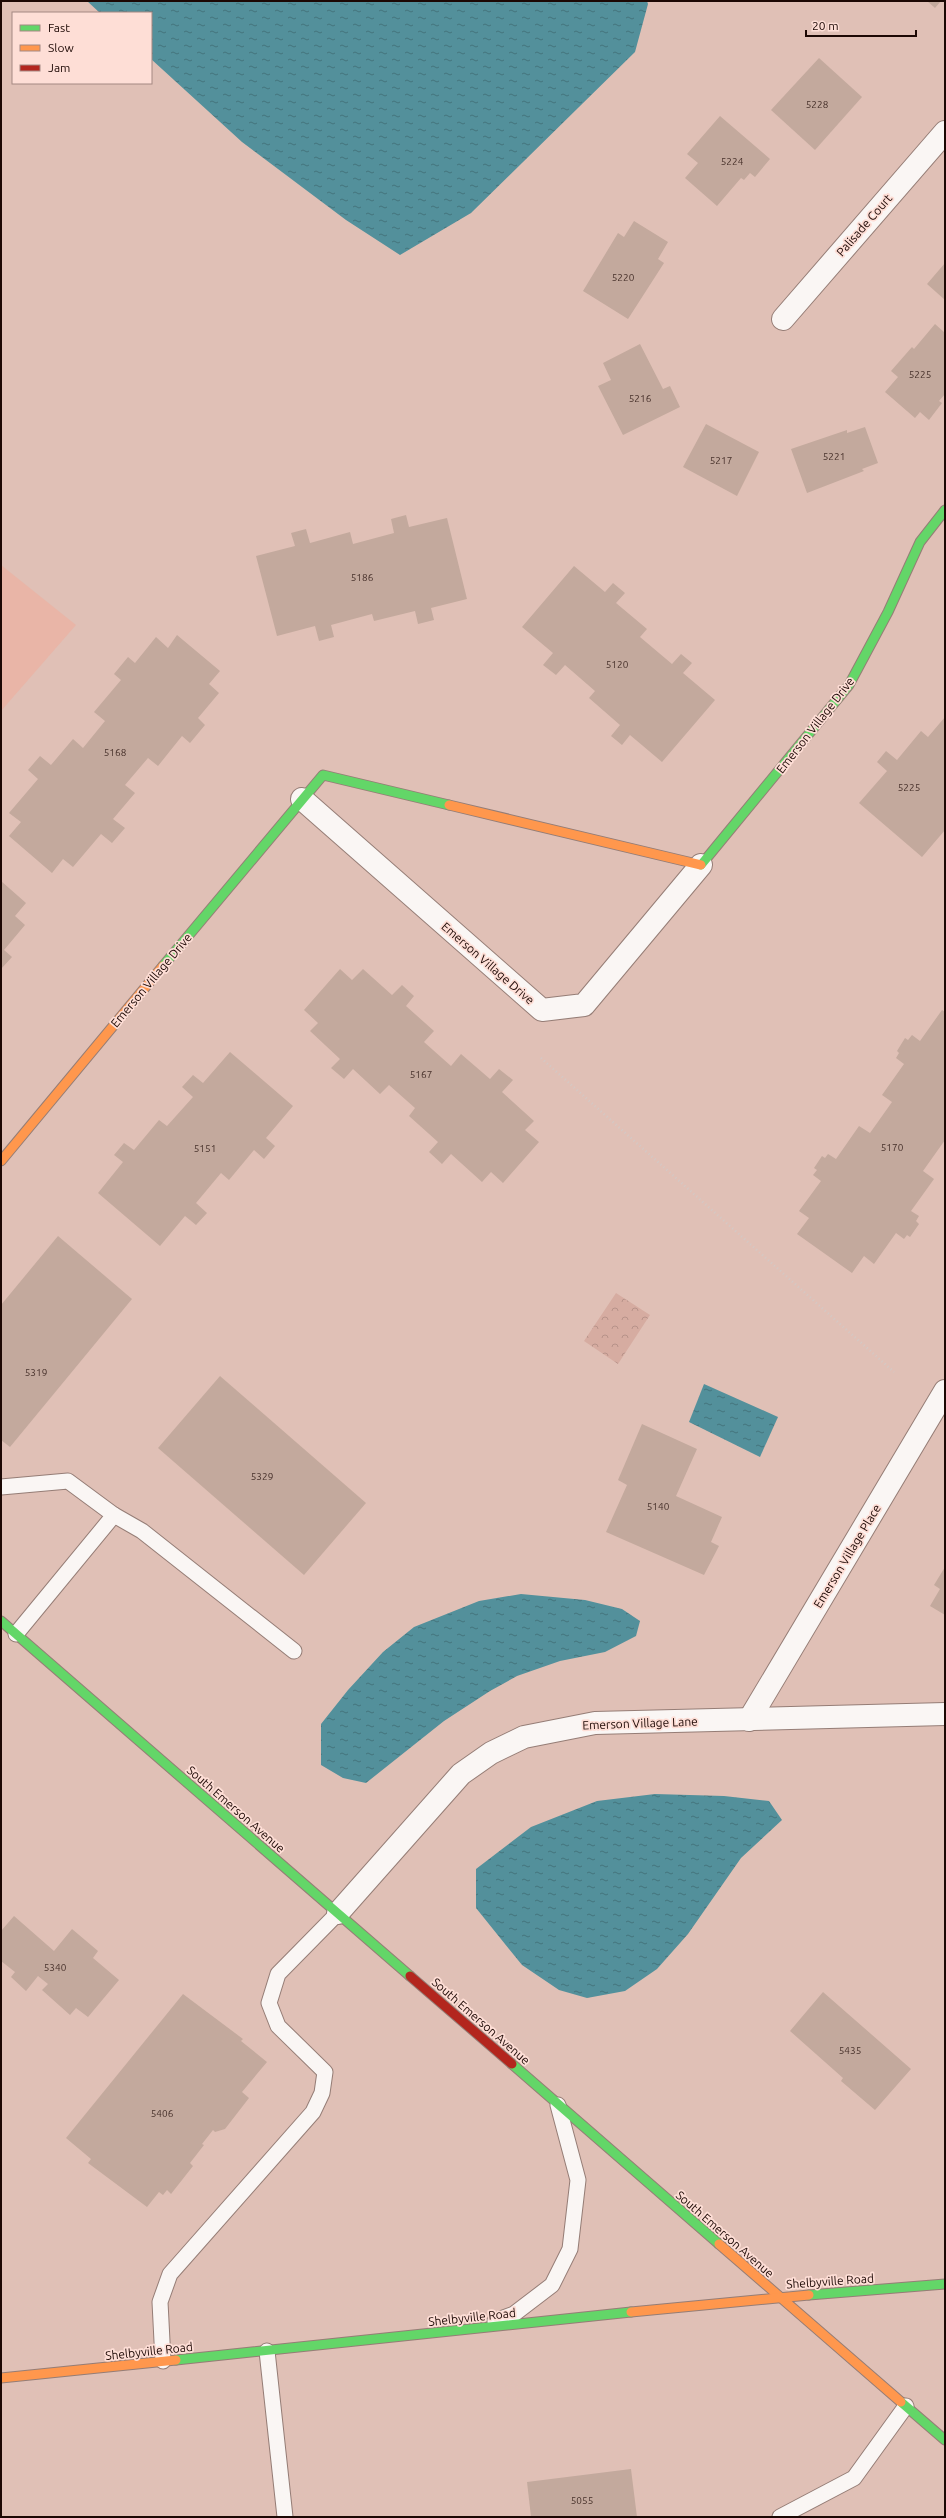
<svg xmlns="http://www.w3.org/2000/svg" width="946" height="2518" font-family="Ubuntu,sans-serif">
	<defs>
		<pattern id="park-crowns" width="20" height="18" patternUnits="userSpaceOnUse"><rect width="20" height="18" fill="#d6aca1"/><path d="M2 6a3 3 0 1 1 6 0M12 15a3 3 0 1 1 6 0" fill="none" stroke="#b79289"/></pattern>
		<pattern id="water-ripples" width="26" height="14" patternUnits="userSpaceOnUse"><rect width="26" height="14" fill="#53909b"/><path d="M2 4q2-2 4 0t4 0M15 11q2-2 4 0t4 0" fill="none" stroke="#44747c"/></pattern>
	</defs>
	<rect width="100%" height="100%" fill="#e0c0b6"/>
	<polygon fill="#e9b5a7" points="1,565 76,625 1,711"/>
	<polygon fill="url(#park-crowns)" points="616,1293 650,1315 618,1364 584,1341"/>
	<g fill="url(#water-ripples)">
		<polygon points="87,1 647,1 648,4 635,52 471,213 400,255 346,220 242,142 151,59 151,13 100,13"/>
		<polygon points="704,1384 778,1417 760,1457 689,1422"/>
		<polygon points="521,1594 585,1600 622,1609 640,1621 636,1636 605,1652 560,1661 517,1676 490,1691 444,1721 366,1783 343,1778 321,1765 321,1724 348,1690 383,1652 414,1627 479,1601"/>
		<polygon points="655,1794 724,1796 769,1801 782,1820 741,1858 688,1934 657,1969 625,1991 587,1998 559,1990 522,1965 476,1908 476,1869 531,1827 597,1801"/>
	</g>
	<g fill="#c3a99d">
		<polygon points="927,1 941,1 935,8"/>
		<polygon points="819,58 862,97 815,150 771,110"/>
		<polygon points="720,116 770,159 755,177 750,173 744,180 741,178 717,206 685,178 698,163 687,154"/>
		<polygon points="634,221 668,242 658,259 664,263 628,319 583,291 618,233 624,237"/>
		<polygon points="945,263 945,300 927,284"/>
		<polygon points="935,324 945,333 945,394 939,401 942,403 929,420 920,412 915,418 885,392 898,377 891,371 912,347 914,349"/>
		<polygon points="640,344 663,389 670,386 680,407 623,435 598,386 611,380 603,363"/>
		<polygon points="706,424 759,452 737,496 683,467"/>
		<polygon points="865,427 878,463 862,469 864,471 807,493 791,449 847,430 847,433"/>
		<polygon points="406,515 409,527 447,518 467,599 431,608 434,620 418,624 415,611 374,621 372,614 331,625 334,637 319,641 315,626 277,636 256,556 295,546 291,533 306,529 310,543 350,532 353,544 394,533 391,519"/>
		<polygon points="574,566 605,592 613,583 625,593 616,603 647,629 640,637 672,664 681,654 692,663 683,673 715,700 662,762 630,735 622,745 611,736 620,725 589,698 595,691 565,665 556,675 543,665 553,653 522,627"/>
		<polygon points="177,635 220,671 209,684 219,693 198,718 205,725 190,743 182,736 158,766 148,758 125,785 135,793 113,819 125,828 112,843 101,834 73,867 63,859 52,873 9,836 21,822 9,813 38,779 28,770 40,756 51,765 73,739 83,748 105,721 94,712 121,680 114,674 128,657 135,663 156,637 168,648"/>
		<polygon points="945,717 945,830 922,857 859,803 887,771 877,762 886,751 897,760 921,731 928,737"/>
		<polygon points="1,881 26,903 15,916 25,925 4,950 12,957 1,969"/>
		<polygon points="340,969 352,980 363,969 392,995 402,985 414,996 406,1006 434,1031 424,1042 451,1066 461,1054 490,1079 499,1069 513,1080 502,1092 534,1121 525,1130 539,1142 503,1183 491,1172 482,1182 451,1154 442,1164 429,1152 438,1142 409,1116 415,1108 389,1085 380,1094 353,1069 344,1079 331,1068 340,1059 310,1031 318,1023 304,1010"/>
		<polygon points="942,1010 945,1012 945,1140 923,1171 934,1179 911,1211 919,1216 916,1221 919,1224 910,1237 907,1235 904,1239 896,1233 874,1264 864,1256 852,1273 797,1234 809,1218 799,1211 821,1181 813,1175 817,1170 814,1168 822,1156 825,1158 828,1154 836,1159 859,1126 870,1133 892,1102 882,1095 904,1064 896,1058 899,1053 897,1051 905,1038 908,1040 912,1035 920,1041"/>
		<polygon points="230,1052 293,1106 266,1138 275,1146 264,1159 254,1150 229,1180 221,1173 196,1203 207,1213 196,1225 185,1216 160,1246 98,1193 123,1162 114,1155 124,1143 134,1150 159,1120 167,1126 193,1097 182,1087 193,1075 203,1083"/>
		<polygon points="58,1236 132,1299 10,1447 1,1440 1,1305"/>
		<polygon points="220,1376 366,1503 304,1575 158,1448"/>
		<polygon points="642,1424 697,1449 676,1496 722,1517 711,1542 719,1546 704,1575 606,1532 627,1485 618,1480"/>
		<polygon points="945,1567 945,1615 930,1606 940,1589 934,1585"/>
		<polygon points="14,1916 54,1951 72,1929 98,1951 93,1958 119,1980 88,2017 76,2008 70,2015 42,1990 48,1984 38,1976 26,1991 11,1977 15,1972 1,1961 1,1931"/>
		<polygon points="823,1992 911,2069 875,2110 841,2081 843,2078 790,2031"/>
		<polygon points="183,1994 243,2039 241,2041 267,2062 242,2092 249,2098 225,2129 215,2132 213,2130 202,2144 204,2145 190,2163 193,2166 171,2194 167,2190 163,2195 159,2192 147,2207 88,2163 91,2159 66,2138"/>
		<polygon points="631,2469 637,2517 531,2517 527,2482"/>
	</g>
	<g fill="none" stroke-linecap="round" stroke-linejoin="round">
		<defs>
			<g id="lane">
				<polyline points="1,1487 68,1481 114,1515 16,1634"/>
				<polyline points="114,1515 142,1531 294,1651"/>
				<polyline points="495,2321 514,2314 552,2285 570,2249 578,2180 558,2105"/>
				<polyline points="267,2351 285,2517"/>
				<polyline points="163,2361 160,2302 170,2274 313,2112 322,2093 325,2072 278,2026 269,2003 278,1974 338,1913"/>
				<polyline points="780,2517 854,2478 906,2406"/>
			</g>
			<g id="street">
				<polyline points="783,319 945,132"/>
				<polyline points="302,799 542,1010 584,1005 701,865"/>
				<polyline points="749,1720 945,1391"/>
				<polyline points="338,1913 461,1774 491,1753 524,1737 595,1723 945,1714"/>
			</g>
			<g id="fast">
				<polyline points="701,865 849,685 888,612 920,542 945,510"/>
				<polyline points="163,966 323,775 449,805"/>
				<polyline points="1,1621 410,1976"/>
				<polyline points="512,2064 719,2244"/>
				<polyline points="809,2295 945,2284"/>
				<polyline points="176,2360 631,2312"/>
				<polyline points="901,2402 945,2440"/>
			</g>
			<g id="slow">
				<polyline points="449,805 701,865"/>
				<polyline points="1,1161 163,966"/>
				<polyline points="719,2244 901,2402"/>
				<polyline points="631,2312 809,2295"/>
				<polyline points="1,2378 176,2360"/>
			</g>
			<polyline id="jam" points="410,1976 512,2064"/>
		</defs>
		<use href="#lane" stroke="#957d76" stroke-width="17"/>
		<use href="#street" stroke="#957d76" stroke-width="24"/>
		<use href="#fast" stroke="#957d76" stroke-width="11"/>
		<use href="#slow" stroke="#957d76" stroke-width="11"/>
		<use href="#jam" stroke="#957d76" stroke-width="11"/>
		<polyline stroke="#d3c9c6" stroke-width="2.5" stroke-dasharray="1 3" stroke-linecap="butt" points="541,1058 894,1372"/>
		<use href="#lane" stroke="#faf6f4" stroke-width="15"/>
		<use href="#street" stroke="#faf6f4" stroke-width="22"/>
		<use href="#fast" stroke="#63d668" stroke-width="9"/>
		<use href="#slow" stroke="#ff974d" stroke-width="9"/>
		<use href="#jam" stroke="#b3261e" stroke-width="9"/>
	</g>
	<g text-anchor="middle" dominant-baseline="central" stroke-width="3.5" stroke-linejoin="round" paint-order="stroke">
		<g font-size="10" fill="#46302a">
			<text x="817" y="104">5228</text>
			<text x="732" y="161">5224</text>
			<text x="623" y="277">5220</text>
			<text x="920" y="374">5225</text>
			<text x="640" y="398">5216</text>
			<text x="834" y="456">5221</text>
			<text x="721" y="460">5217</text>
			<text x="362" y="577">5186</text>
			<text x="617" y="664">5120</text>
			<text x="115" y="752">5168</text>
			<text x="909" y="787">5225</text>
			<text x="421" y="1074">5167</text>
			<text x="892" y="1147">5170</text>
			<text x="205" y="1148">5151</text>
			<text x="36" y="1372">5319</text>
			<text x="262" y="1476">5329</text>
			<text x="658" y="1506">5140</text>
			<text x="55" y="1967">5340</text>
			<text x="850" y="2050">5435</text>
			<text x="162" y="2113">5406</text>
			<text x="582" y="2500">5055</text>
		</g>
		<g font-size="12" fill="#1c0804" stroke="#feded6">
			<text transform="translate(864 225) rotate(-49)">Palisade Court</text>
			<text transform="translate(815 725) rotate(-52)">Emerson Village Drive</text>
			<text transform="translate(488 963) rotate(41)">Emerson Village Drive</text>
			<text transform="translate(151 980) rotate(-50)">Emerson Village Drive</text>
			<text transform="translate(847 1556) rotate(-59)">Emerson Village Place</text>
			<text transform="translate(640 1723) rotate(-2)">Emerson Village Lane</text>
			<text transform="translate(236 1809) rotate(41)">South Emerson Avenue</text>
			<text transform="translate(481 2021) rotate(41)">South Emerson Avenue</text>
			<text transform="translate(725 2234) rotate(41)">South Emerson Avenue</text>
			<text transform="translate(830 2281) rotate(-4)">Shelbyville Road</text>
			<text transform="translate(472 2317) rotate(-6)">Shelbyville Road</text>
			<text transform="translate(149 2351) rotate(-6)">Shelbyville Road</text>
		</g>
	</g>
	<rect width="946" height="2518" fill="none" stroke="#1c0804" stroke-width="4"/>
	<rect x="12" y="12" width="140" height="72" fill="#feded6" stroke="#a48882"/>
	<rect x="20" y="25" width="20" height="6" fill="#63d668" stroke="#a48882"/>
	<text x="48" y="32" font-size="12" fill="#1c0804">Fast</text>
	<rect x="20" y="45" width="20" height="6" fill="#ff974d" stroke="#a48882"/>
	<text x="48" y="52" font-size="12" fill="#1c0804">Slow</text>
	<rect x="20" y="65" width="20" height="6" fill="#b3261e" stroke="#a48882"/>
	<text x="48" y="72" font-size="12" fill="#1c0804">Jam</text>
	<path d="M806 30v6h110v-6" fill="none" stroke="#1c0804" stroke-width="2"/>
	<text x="812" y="30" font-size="12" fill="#1c0804" stroke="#feded6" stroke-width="3" paint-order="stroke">20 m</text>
</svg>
